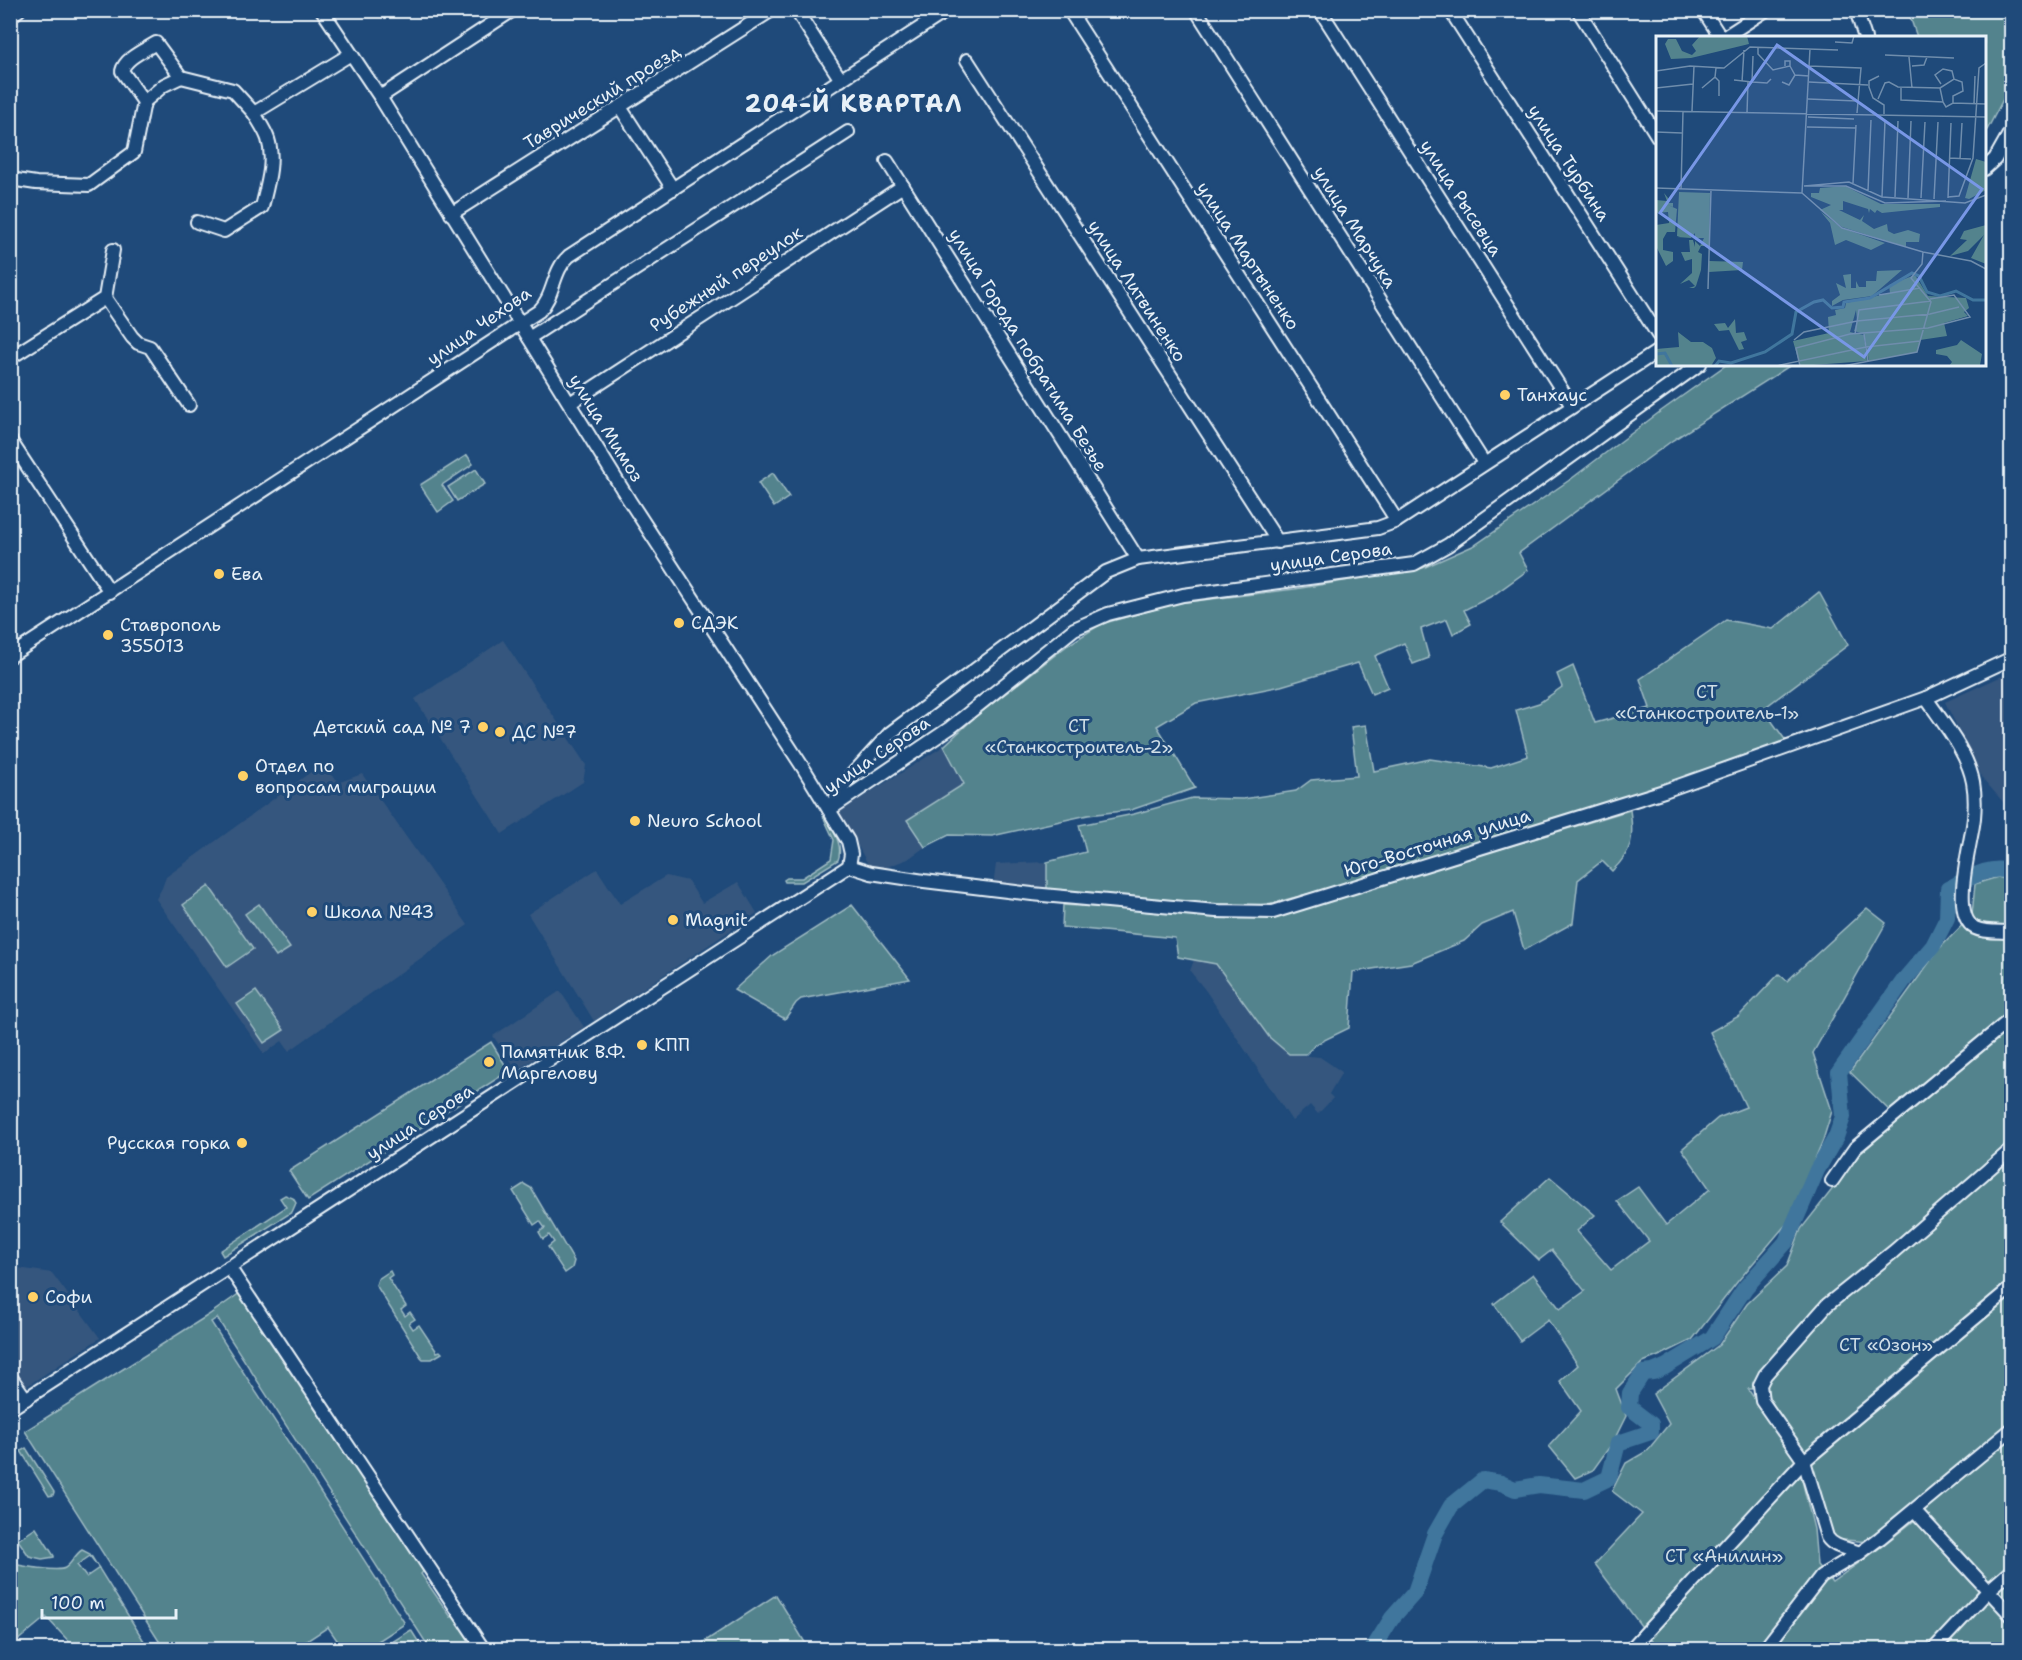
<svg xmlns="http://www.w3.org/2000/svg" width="2022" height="1660" font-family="'Shantell Sans',sans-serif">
	<rect width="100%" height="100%" fill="#1f4a7a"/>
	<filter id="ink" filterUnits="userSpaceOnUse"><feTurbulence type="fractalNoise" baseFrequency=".0167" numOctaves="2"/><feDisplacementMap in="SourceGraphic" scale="12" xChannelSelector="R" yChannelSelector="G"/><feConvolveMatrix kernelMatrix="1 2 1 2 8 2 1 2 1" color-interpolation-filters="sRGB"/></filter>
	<g filter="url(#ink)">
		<g fill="#35567e">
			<polygon points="503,640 586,765 583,782 502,834 415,699"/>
			<polygon points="2011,672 2011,811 1983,779 1945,702"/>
			<polygon points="944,746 965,784 907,820 925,847 908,859 879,870 869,866 839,812"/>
			<polygon points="319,766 340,782 362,774 468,925 289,1051 282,1041 264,1054 156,899 162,888 166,877"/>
			<polygon points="1047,862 1047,891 993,887 996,864"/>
			<polygon points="597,869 620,904 666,876 688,881 702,903 738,882 757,913 594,1021 528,914"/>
			<polygon points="1194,960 1216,964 1269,1037 1289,1054 1320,1057 1342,1072 1329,1094 1333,1098 1318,1114 1310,1105 1292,1121 1206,991 1190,971"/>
			<polygon points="560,991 584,1027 517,1070 493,1036"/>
			<polygon points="11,1267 52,1273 100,1338 24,1388 11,1367"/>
		</g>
		<g fill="#53838d" stroke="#9ebac2" stroke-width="1.5" fill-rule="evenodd">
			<polygon points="1908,11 2011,11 2011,84 1987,130 1985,131 1984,38 1917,37"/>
			<polygon points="1726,365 1791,365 1673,440 1519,553 1528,570 1492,596 1464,610 1471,624 1453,634 1447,619 1421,629 1429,658 1413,664 1404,643 1375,656 1388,687 1372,694 1358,663 1281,686 1196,703 1157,726 1195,788 1131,810 1088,815 992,836 949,835 925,847 907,820 964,784 944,746 975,717 1068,645 1101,624 1177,603 1295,589 1423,568 1475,545 1571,479 1661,411"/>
			<polygon points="467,455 473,464 442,485 453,501 438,512 420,485"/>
			<polygon points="476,469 485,484 457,501 448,487"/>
			<polygon points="773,473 789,497 774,507 758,483"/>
			<polygon points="1819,592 1848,645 1763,709 1786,741 1659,787 1331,888 1273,903 1252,906 1199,903 1047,891 1047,862 1086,852 1079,825 1134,814 1192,798 1243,799 1296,791 1311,780 1357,776 1351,727 1366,725 1374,771 1430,759 1491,768 1528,756 1516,710 1539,703 1562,687 1557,674 1573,666 1595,723 1650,708 1640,679 1726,620 1773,629"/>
			<path d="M1630,810C1634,837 1633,851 1612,871L1602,861L1578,880L1573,923L1524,950L1513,912L1482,925L1464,941L1411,963L1353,972L1349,1028L1316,1044L1306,1054H1289L1269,1037L1216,964L1178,957L1175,938L1062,927L1063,905L1193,913L1210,916L1333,899Z"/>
			<path d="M823,816H825C832,830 844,844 838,860L802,882H785L784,880L787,878H802L831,859L834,840Z"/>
			<polygon points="1998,877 2011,882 2011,1606 1924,1515 1913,1507 1871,1542 1831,1539 1807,1459 1764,1389 1748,1389 1798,1464 1814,1529 1817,1565 1832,1582 1877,1550 1915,1520 2011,1623 2011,1649 1661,1649 1650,1638 1595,1564 1642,1514 1612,1491 1626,1463 1647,1451 1669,1424 1653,1394 1719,1345 1747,1304 1787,1266 1801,1229 1860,1154 1899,1120 1850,1072 1939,949 1972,915 1975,884"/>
			<polygon points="209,886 253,949 227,967 183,905"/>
			<polygon points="259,904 290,948 276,957 245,914"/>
			<polygon points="852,905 910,979 801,999 796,1003 785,1019 734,990 773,955"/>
			<polygon points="1867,908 1886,923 1813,1053 1832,1111 1823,1140 1788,1222 1738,1281 1692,1340 1661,1355 1643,1362 1616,1389 1626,1416 1613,1442 1593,1470 1575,1478 1549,1446 1581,1411 1560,1381 1578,1365 1548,1320 1520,1341 1494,1304 1533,1274 1560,1309 1585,1291 1552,1250 1539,1260 1500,1222 1550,1177 1595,1215 1577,1231 1611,1270 1649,1241 1617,1201 1638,1187 1666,1225 1710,1189 1682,1149 1718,1118 1746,1107 1710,1032 1739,1016 1779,974 1787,981"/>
			<polygon points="256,991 284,1030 264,1043 237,1004"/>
			<polygon points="491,1042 509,1071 308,1200 289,1171"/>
			<polygon points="524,1184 531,1188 574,1261 572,1268 565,1273 548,1247 554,1242 549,1235 543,1239 539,1232 545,1228 540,1221 534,1225 513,1191"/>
			<polygon points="285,1195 293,1198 296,1203 292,1212 223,1256 220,1251 286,1207 280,1198"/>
			<polygon points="390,1271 392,1275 388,1278 406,1306 401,1310 405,1316 410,1312 415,1319 409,1323 413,1329 419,1325 437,1352 440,1351 442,1353 432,1359 423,1359 421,1357 376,1285 378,1279"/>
			<polygon points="240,1293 426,1568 421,1574 451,1617 457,1615 472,1640 471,1649 430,1649 217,1318 211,1322 404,1622 403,1625 366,1649 343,1649 328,1627 302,1644 305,1649 164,1649 25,1431 207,1316"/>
			<polygon points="26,1448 54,1492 53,1495 49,1496 21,1451"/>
			<polygon points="36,1528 54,1556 54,1557 42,1559 29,1556 18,1540"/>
			<path d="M82,1550L90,1554L149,1649H76L46,1617L11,1646V1564C21,1565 57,1573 65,1568C72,1564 74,1555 82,1550ZM90,1556L99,1568L86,1577L77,1565Z"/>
			<polygon points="776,1595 809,1649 693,1649"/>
			<polygon points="411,1630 423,1649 396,1649 392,1642"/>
		</g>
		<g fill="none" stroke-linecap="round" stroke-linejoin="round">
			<path stroke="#40769d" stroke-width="16" d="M1372,1650L1392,1618L1415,1592L1435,1534L1451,1506L1483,1480L1501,1483L1515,1489L1539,1485L1584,1490L1609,1478L1618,1443L1651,1432V1424L1629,1407L1630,1393L1643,1373L1653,1372L1665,1367L1712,1338L1745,1288L1786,1242L1817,1170L1836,1137L1843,1117L1839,1072L1904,980L1933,946L1947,918L1948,889C1966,880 1992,862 2012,873"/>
			<defs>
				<g id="minor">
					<polyline points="322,10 380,97 629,500 804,769 848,841 851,854 849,866"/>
					<polyline points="796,10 841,80"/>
					<polyline points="1069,10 1397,521"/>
					<polyline points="1196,10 1484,463"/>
					<polyline points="1320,10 1572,406"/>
					<polyline points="1450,10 1658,335"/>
					<polyline points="1578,10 1658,137"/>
					<polyline points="1703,10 1721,38"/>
					<polyline points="1856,10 1865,38"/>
					<polyline points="10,17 19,10"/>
					<polyline points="1723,38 1766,10"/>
					<polyline points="967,60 1278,542"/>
					<polyline points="181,77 233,90 254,113 351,54"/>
					<polyline points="380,97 513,10"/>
					<polyline points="620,107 673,189"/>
					<polyline points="887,161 1138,559"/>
					<polyline points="1984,169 1995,159 2012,129"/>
					<path d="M10,179L36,183L89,185L134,152L144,102L164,85L181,77L156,43C145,50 125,58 122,71L144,102"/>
					<polyline points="451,214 772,10"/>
					<path d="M197,222L224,231L262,207C267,186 275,161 268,139C265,130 259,122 254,113"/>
					<polyline points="105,298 132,337 138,343 150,347 189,405"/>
					<polyline points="529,338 848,132"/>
					<polyline points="10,358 105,298 113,250"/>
					<polyline points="570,403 903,186"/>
					<polyline points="10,440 110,592"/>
					<path d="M10,656L539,311C555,295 552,271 569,256L948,10"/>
					<path d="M1926,698C1943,723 1967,751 1973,782C1975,793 1975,807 1974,818C1972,842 1949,915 1975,928C1985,933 2001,931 2012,932"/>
					<polyline points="831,806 848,779 890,733 1106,572 1138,559 1378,528 1397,521 1658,351"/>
					<polyline points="829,810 950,728 1074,629 1108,614 1183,595 1414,564 1448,545 1700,364"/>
					<polyline points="849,866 871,873 924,881 1032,894 1216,911 1273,912 1664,791 1926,698 2012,658"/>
					<polyline points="1832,1181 1855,1148 2012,1018"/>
					<polyline points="229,1267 484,1650"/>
					<polyline points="10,1376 26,1399"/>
					<polyline points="10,1409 849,866"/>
					<polyline points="1915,1511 2012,1616"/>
					<path d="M1860,1553C1848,1548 1834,1548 1827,1537L1804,1461L1762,1401L1760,1385L1765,1375L1827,1305L1893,1252L2012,1149"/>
					<polyline points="1630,1650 1804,1461 2012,1287"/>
					<polyline points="1764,1650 1821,1576 1860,1553 1880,1538 2012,1429"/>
					<polyline points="1933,1650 1988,1591 2012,1570"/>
				</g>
			</defs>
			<use href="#minor" stroke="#e8f1f8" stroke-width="16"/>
			<use href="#minor" stroke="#1f4a7a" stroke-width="12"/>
		</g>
	</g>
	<g fill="#ffd166" stroke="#1f4a7a" stroke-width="2">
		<circle cx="1505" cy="395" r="6"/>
		<circle cx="219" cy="574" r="6"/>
		<circle cx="679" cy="623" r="6"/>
		<circle cx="108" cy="635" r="6"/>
		<circle cx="483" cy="727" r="6"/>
		<circle cx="500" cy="732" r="6"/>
		<circle cx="243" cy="776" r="6"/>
		<circle cx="635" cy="821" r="6"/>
		<circle cx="312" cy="912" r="6"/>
		<circle cx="673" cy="920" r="6"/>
		<circle cx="642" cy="1045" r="6"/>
		<circle cx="489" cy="1062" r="6"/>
		<circle cx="242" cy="1143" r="6"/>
		<circle cx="33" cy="1297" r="6"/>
	</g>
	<g text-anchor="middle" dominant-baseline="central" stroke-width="6" stroke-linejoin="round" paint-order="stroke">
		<g font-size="18" fill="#e8f1f8" stroke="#1f4a7a">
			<text transform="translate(602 97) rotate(-32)">Таврический проезд</text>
			<text transform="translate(1569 163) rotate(57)">улица Турбина</text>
			<text transform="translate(1461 198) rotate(57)">улица Рысевца</text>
			<text transform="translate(1355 227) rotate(58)">улица Марчука</text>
			<text transform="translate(1248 256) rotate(57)">улица Мартыненко</text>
			<text transform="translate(726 279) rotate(-33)">Рубежный переулок</text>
			<text transform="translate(1137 291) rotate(57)">улица Литвиненко</text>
			<text transform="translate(479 326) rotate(-35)">улица Чехова</text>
			<text transform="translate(1028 350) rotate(58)">улица Города побратима Безье</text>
			<text transform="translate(606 428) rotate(58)">улица Мимоз</text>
			<text transform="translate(1331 557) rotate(-8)">улица Серова</text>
			<text transform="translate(877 755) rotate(-34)">улица Серова</text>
			<text transform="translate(1437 843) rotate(-17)">Юго-Восточная улица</text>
			<text transform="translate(420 1122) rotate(-33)">улица Серова</text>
		</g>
		<g font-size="18" fill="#e8f1f8" stroke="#1f4a7a" text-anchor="start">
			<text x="1517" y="395">Танхаус</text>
			<text x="231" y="574">Ева</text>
			<text x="691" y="623">СДЭК</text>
			<text x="120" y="625">Ставрополь<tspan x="120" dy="21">355013</tspan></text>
			<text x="471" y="727" text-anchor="end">Детский сад № 7</text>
			<text x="512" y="732">ДС №7</text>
			<text x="255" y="766">Отдел по<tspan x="255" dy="21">вопросам миграции</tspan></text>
			<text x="647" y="821">Neuro School</text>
			<text x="324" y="912">Школа №43</text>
			<text x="685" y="920">Magnit</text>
			<text x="654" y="1045">КПП</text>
			<text x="501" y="1052">Памятник В.Ф.<tspan x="501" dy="21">Маргелову</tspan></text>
			<text x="230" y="1143" text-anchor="end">Русская горка</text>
			<text x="45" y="1297">Софи</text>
		</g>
		<g font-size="18" fill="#d2e0e8" stroke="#1f4a7a">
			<text x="1707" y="692">СТ<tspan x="1707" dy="21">«Станкостроитель-1»</tspan></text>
			<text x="1079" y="726">СТ<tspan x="1079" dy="21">«Станкостроитель-2»</tspan></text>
			<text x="1886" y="1345">СТ «Озон»</text>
			<text x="1724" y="1556">СТ «Анилин»</text>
		</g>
		<g font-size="24" font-weight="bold" letter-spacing="1.5" fill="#e8f1f8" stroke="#1f4a7a">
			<text x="854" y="104">204-Й КВАРТАЛ</text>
		</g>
	</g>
	<g transform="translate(1656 36)">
		<rect width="330" height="330" fill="#1f4a7a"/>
		<path d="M44,0H91L93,8L35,22L15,23L9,8L12,3H20L26,15L36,19L40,15L36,9ZM320,123L330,126V154L313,163L309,162ZM189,150L225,168H284V171L226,177L221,174L219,177L214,173L213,177L212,173L187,165V174H183L204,184L208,179L206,185L218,193L231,188L232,195L238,198L252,194L264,198L263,206H250V211L186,191L164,174L175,169L155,161V157H163L164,152ZM23,156L54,157L53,210H45L42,216L46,218L45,234L40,250L38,252H33L39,250L33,244L24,248L36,237V223L29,225L25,216H34L33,204H37L39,211V205L44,210L48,202H39V197L35,202L21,201L24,200H21ZM8,157L12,162V167H17V171L12,169L21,173L19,196H11L7,203V214L17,216V225L10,230L0,210V189L13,187L12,176L0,177V164L11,165ZM165,176L186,192L229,207L215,214L190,204L179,209L174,187ZM330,189V228L315,222L328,199L312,215L294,220L311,204L304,203L308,195ZM53,225L87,226L86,234L53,236ZM246,234L216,260L187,264L176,270V265L184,259L180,247L190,252L187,239L195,238V252H200V245L203,251H210V245H220L221,235ZM259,239L272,260L310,262L313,272L308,276L312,280L288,287L291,300L264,304L261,316L213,325L208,298L198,295L201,285L200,274L194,296L208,299L211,325L144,330L137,305L173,297L172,281L180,279L179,274L189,272L190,267L234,257L233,249ZM79,283L80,297L88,296L91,304L85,306L88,313L83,314L73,294L63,295L58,288L69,287L72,292ZM22,296L35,306H47L56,312L60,322L55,330H0V313L23,311ZM305,304L326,318L324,329L293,330L296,326L291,320L280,318V314L301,309Z" fill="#53838d"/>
		<path fill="none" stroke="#40769d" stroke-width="3" d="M0,318L9,317L16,330M59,330L63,325L75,327L109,316L136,298L140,276L158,266L167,264L176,272L187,271L188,266L214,262L256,237L263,240L271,256L284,260L300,255L317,264H330"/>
		<path fill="none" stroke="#6f8dac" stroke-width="1.5" d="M179,6L196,7L198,0M102,12V18L117,34L134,30V25H129V30M229,19L298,22M253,21L256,52M134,30L139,39L153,40M153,30L205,32L201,77M256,30L268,29L271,21M0,35L34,30L68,32L94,11L182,14M223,40L213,45V51L217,62L228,69V78M59,41L63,45V60M78,44L96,46L97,20M86,46L88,14M96,46L111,47L115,43M126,46L133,49L139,39M153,46L212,49M285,48L279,39L287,33L296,35L298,43M0,52L37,48M46,52L59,41L60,32M245,52V64L287,66L290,71L297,67L330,68M284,52L298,43L306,46L307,55L297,60V67M152,63L201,65M222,63L229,47L233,46L242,51L284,52L287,66M318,68L319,40M0,75L330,81M36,75L38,30M91,77L92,46M152,81L198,83M151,91L200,92M0,96L26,97M293,122L315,123M304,123L306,87M197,147L200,89M148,150L193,146L226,161L309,167L330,159M152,150H190L229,167L290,165M0,152L146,157M25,153L27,76M212,155L215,84M146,157L186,192L267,216L315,225L330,233M146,157L154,13M226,161L229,85M239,161L242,85M292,161L303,160L317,122L323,32L330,27M252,162L255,85M265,162L269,86M292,162L295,87M278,163L282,86M52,253L55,154M223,259L264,252M199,298L203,274L275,265M208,298L212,325M138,304L148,296L201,285L274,278L303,271M120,330L210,311L264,305M144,330L140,312L194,298L272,292L314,281L298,259L274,263M187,330L261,316L275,266L255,242L266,228L267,216"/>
		<path fill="#7897e6" fill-opacity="0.15" stroke="#7897e6" stroke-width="3" d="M121,9L326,153L208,321L4,177Z"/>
		<rect width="330" height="330" fill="none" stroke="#e8f1f8" stroke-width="3"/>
	</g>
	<rect width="2022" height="1660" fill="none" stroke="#1f4a7a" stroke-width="36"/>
	<rect x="18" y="18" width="1986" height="1624" fill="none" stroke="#e8f1f8" stroke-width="2" filter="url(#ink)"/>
	<path d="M42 1609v9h134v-9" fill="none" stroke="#e8f1f8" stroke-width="3"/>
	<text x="51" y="1609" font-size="18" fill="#e8f1f8" stroke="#1f4a7a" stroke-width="4.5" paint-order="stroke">100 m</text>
</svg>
